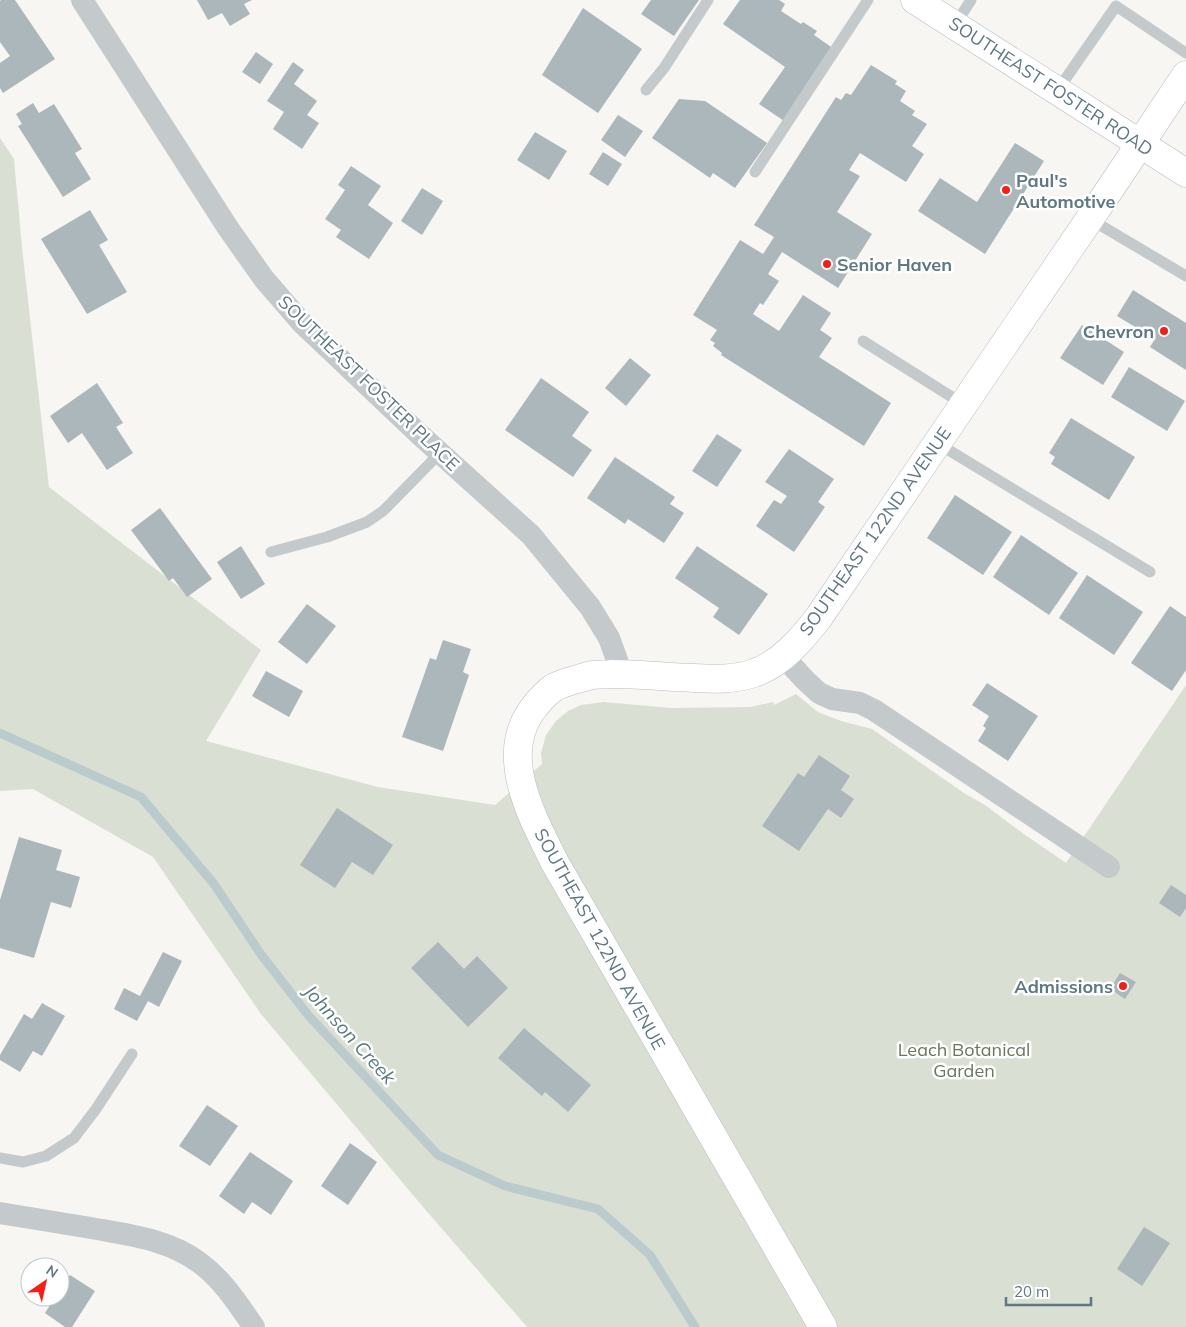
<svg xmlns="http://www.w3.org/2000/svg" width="1186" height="1327" font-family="Mulish,sans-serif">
	<rect width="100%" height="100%" fill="#f7f6f3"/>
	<polygon fill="#dadfd3" points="0,138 14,159 22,247 49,487 261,650 206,741 378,787 495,805 542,764 541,753 546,735 556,721 568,711 581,705 604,702 671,708 750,707 773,702 774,705 796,694 818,712 841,721 872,729 964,793 985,805 1021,832 1066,863 1186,685 1186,1327 527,1327 423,1207 261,1014 153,857 33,789 0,791"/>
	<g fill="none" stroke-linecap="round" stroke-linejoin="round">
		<polyline stroke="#bbcbcd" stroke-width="9" points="0,733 141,797 214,884 260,953 308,1015 438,1155 505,1186 598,1209 650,1255 695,1327"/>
	</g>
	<g fill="#acb7bb">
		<polygon points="1,0 15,0 55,59 3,93 0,88 0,63 10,56 0,42 0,1"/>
		<polygon points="197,0 252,0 244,4 250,14 230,26 222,13 208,20"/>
		<polygon points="651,0 699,0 674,36 641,14"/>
		<polygon points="740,0 779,0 785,4 781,11 801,24 803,22 817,31 814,35 834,49 784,121 759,104 785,67 723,24"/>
		<polygon points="583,8 642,49 598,113 542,75"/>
		<polygon points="256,52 273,64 260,84 242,72"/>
		<polygon points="293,62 304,70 294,84 317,101 307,115 319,123 302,149 273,129 284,112 267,101"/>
		<polygon points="871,65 897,81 895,84 906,91 900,101 915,111 912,115 927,124 912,146 924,154 906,182 860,153 849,170 860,176 837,212 872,234 838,288 782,252 768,274 779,281 763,305 760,303 753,314 779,331 803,295 831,313 820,330 832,338 819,357 891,403 864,446 721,355 722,353 713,346 715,343 710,340 717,330 693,315 740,240 763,254 774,237 754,225 836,97 841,100 846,93 851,95"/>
		<polygon points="679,99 705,101 767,143 735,188 713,173 710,178 652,138"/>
		<polygon points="33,103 39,113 54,104 82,149 75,153 91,179 63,197 18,126 22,124 16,114"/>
		<polygon points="618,115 643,131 625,157 601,140"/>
		<polygon points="535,132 567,151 549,180 517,160"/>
		<polygon points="1015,143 1044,161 985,254 918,211 940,178 977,202"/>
		<polygon points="603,152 622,164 608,186 589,174"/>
		<polygon points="351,166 381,186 368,205 393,223 369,259 336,237 341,230 325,219 345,190 338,185"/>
		<polygon points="422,188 443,201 422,235 401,221"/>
		<polygon points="90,210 108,240 99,245 127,292 87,314 41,239"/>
		<polygon points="1133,290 1186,323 1186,370 1150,347 1155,339 1117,316"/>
		<polygon points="1082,325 1124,352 1103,385 1060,358"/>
		<polygon points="630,358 651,375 626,406 605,388"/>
		<polygon points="1129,367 1185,401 1167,431 1111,397"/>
		<polygon points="541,378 589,412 572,436 592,450 573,477 505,430"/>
		<polygon points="97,383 123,423 116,427 133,453 107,470 82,433 68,443 50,416"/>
		<polygon points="1071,418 1135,457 1109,500 1051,464 1055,457 1049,453"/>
		<polygon points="717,434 742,450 717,487 692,471"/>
		<polygon points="789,449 834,479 818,502 825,507 794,552 756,526 774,500 781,504 787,496 765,482"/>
		<polygon points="615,457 675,497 670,504 684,513 664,543 628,519 625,524 587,498"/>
		<polygon points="955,495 1012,532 983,575 927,538"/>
		<polygon points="160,508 212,579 187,597 173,578 169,581 131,530"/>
		<polygon points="1021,535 1078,573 1049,615 993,577"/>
		<polygon points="241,546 265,584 241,599 217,562"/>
		<polygon points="697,546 768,594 739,635 713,617 719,608 675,578"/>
		<polygon points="1087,575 1143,612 1114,655 1059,618"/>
		<polygon points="307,604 336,626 307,664 278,642"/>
		<polygon points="1170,606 1186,617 1186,670 1172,691 1131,663"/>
		<polygon points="443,640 471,649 463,672 469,675 443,751 402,737 430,658 436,660"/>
		<polygon points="266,671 303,691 289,717 252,696"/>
		<polygon points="987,683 1038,716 1008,761 978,741 986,728 983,726 989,716 972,705"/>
		<polygon points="819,755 850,776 841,790 854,799 841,818 828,809 799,851 762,826 798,773 804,777"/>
		<polygon points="337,808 393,845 373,875 352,862 335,888 300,865"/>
		<polygon points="19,837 62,850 56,870 80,877 71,908 51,902 34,958 0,948 0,900"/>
		<polygon points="1171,885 1186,895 1186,908 1180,917 1159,903"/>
		<polygon points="438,942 464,969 477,956 508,988 468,1027 411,968"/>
		<polygon points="163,952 182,961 159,1007 148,1001 137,1021 114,1009 124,988 140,996"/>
		<polygon points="1120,973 1136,982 1125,999 1110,989"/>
		<polygon points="42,1003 65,1016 42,1056 33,1051 20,1072 0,1060 0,1055 24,1014 32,1019"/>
		<polygon points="524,1028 591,1085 568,1112 545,1092 542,1096 498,1058"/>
		<polygon points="207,1105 238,1126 210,1166 179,1146"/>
		<polygon points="350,1143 377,1162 348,1205 321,1186"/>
		<polygon points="250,1152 293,1181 271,1215 252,1202 244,1214 219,1196"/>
		<polygon points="1144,1227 1170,1243 1142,1286 1117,1269"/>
		<polygon points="70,1275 95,1291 72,1327 65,1327 45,1313 55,1297 60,1297 60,1290"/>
	</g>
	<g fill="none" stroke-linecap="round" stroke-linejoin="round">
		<defs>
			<path id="secondary" d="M823,1327L555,863C534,820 499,760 530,713C536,704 544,695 553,688C560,684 570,681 578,679C582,678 587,676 592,675C598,674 605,675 611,674C639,674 666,677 694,678C714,679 735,680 754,673C781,664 802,639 819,617L1112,186L1186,75"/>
			<polyline id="primary" points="915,0 1186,173"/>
		</defs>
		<use href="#secondary" stroke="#b6bdc0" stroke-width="29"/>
		<use href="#primary" stroke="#b7bdbf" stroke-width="29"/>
		<g stroke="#c4c9cc" stroke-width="11">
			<polyline points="955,25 971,0"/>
			<polyline points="646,90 664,68 708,0"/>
			<polyline points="1057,91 1116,6 1186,53"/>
			<polyline points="755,172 868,0"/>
			<polyline points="1090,219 1186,276"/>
			<polyline points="863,341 963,404"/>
			<polyline points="937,443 1150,572"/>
			<polyline points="271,552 327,537 367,522 383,511 440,453"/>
			<polyline points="0,1158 23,1162 46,1156 74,1138 96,1109 132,1054"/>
		</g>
		<g stroke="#c4c9cc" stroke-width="22">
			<polyline points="82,0 228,228 264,279 302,323 419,434 531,535 590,607 609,638 622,674"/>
			<polyline points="783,656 805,680 819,693 832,699 860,703 874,710 1109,867"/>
			<path d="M0,1213C30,1218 61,1223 91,1228C129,1235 168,1239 200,1263C223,1280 238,1304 254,1327"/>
		</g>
		<use href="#secondary" stroke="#fff" stroke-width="28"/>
		<use href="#primary" stroke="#fff" stroke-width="28"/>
	</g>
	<g fill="#f22017" stroke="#fff" stroke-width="2">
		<circle cx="1006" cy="190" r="5"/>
		<circle cx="827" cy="264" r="5"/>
		<circle cx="1164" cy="331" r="5"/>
		<circle cx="1123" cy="986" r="5"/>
	</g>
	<g text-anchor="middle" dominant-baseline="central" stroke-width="5" stroke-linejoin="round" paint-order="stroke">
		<g font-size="18" fill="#5f7881" stroke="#fff">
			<text transform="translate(1051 86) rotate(33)">SOUTHEAST FOSTER ROAD</text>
			<text transform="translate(369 383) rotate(44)">SOUTHEAST FOSTER PLACE</text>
			<text transform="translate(875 531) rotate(-55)">SOUTHEAST 122ND AVENUE</text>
			<text transform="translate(600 939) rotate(61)">SOUTHEAST 122ND AVENUE</text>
		</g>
		<g font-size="18" font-weight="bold" fill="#5f7881" stroke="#fff" text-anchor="start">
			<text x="1016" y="180">Paul's<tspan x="1016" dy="21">Automotive</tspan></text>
			<text x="837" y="264">Senior Haven</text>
			<text x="1154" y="331" text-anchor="end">Chevron</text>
			<text x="1113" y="986" text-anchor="end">Admissions</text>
		</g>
		<g font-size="18" fill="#68785e" stroke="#fff">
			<text x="964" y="1049">Leach Botanical<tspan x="964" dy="21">Garden</tspan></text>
		</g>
		<g font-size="19" font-style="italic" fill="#5a797c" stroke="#fff">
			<text transform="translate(350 1034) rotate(48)">Johnson Creek</text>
		</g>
	</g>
	<g transform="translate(45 1282) rotate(34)"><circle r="24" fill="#ffffff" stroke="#bfc9cd"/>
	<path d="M0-4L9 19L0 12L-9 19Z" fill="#f22017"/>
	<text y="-8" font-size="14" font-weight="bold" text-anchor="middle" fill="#5f7881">N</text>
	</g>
	<path d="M1006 1297v8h85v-8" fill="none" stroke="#5f7881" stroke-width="2.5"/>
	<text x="1014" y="1297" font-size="15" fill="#5f7881" stroke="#ffffff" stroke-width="4" paint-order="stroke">20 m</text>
</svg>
